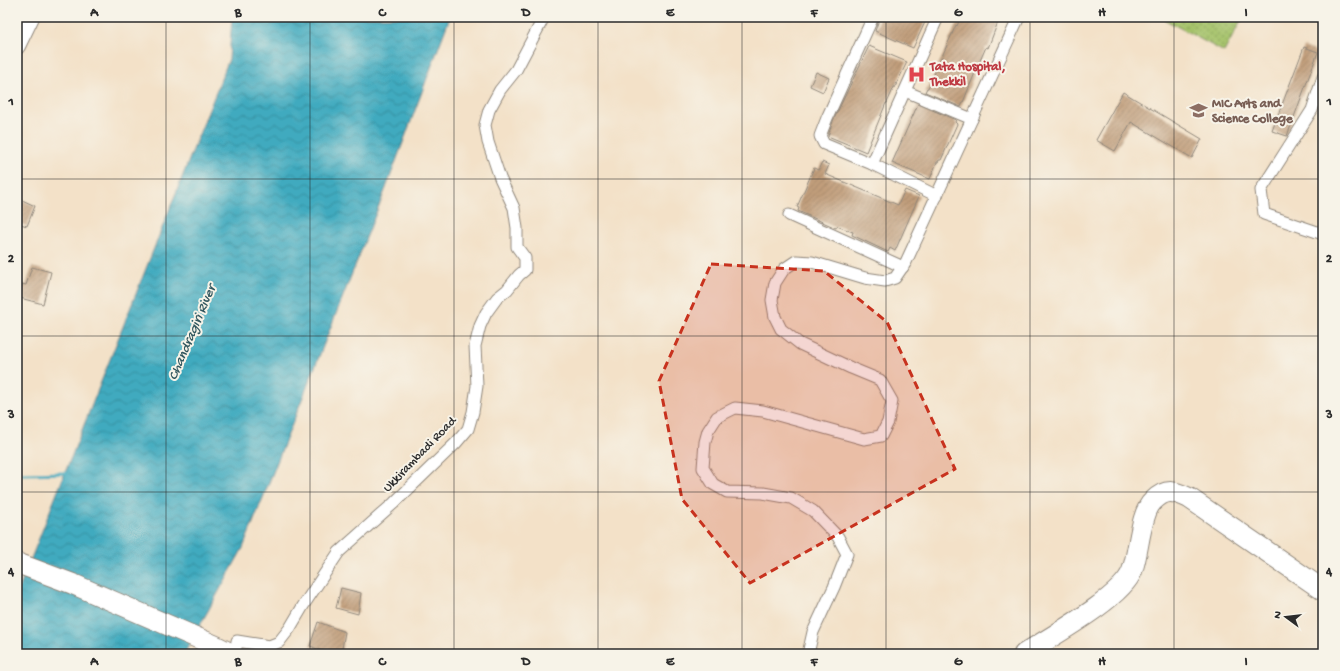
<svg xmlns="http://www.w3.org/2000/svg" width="1340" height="671" font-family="'Gochi Hand',sans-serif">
	<defs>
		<pattern id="grass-dots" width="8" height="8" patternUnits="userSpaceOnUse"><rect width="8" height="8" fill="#a4c269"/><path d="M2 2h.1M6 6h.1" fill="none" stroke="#869e57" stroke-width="1.8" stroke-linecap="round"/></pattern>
		<pattern id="water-waves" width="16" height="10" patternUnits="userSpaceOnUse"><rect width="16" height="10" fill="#3faabf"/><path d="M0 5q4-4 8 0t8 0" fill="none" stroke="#358b9b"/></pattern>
		<pattern id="building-hatch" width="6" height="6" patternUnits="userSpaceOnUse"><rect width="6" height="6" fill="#c19e7b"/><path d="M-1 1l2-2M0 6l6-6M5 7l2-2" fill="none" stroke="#9d8165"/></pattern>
	</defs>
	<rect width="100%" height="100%" fill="#f7f3e8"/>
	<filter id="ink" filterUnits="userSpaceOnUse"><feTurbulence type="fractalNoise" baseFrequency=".025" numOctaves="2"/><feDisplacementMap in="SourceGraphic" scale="8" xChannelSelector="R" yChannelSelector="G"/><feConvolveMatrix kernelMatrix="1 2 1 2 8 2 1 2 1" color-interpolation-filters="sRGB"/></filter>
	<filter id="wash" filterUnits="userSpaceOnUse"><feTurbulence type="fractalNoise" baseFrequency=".012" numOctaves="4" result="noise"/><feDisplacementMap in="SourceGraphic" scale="16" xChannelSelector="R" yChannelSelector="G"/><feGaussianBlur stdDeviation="0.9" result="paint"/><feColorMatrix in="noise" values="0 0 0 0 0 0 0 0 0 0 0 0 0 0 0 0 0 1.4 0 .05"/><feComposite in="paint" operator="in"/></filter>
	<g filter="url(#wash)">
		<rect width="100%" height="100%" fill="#f3e1c8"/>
		<polygon fill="url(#grass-dots)" stroke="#68764a" points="1160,17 1243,17 1224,52"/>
		<polygon fill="url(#water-waves)" stroke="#356a75" points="232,17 450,17 386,188 243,548 184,654 17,654 17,591 19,589 229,59"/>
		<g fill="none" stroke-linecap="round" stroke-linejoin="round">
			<polyline stroke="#3faabf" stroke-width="3" points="17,471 22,474 68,473"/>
		</g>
		<g id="blocks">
			<g fill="url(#building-hatch)">
				<polygon points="880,17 919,17 926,20 913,48 875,31"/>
				<polygon points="961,17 986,17 998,22 988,48 986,47 979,63 961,107 925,92 927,88 928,88 956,25 957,26"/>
				<polygon points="869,46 907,62 895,87 894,87 887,103 886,103 866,152 828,136 833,121"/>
				<polygon points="1304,47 1318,52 1287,136 1272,131"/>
				<polygon points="816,72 829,78 823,92 810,86"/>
				<polygon points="1123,92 1202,139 1192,158 1131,122 1115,151 1096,140"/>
				<polygon points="918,104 956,120 955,122 957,124 941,160 939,160 938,162 937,162 930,179 892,163"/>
				<polygon points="822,162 829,165 825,174 898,205 905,190 919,196 895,251 890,248 888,252 852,235 853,232 837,226 836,228 798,211 799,208 797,207 814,168 818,170"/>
				<polygon points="20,199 35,206 27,226 17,223 17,206"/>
				<polygon points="32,267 51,272 43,304 20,298 22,284 26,285"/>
				<polygon points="341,588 361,593 358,614 336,608"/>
				<polygon points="318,622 345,632 341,654 330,654 310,646"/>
			</g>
		</g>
	</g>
	<g filter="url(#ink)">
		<use href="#blocks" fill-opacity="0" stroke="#8f867a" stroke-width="1"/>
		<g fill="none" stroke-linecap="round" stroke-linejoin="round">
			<defs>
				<g id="street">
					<polyline points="1323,77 1312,110 1261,190 1264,214 1323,234"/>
					<polyline points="905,91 972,119"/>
					<polyline points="872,164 824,144 820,136 827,118 873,17"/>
					<polyline points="937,196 872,164 938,17"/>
					<polyline points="789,215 903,267"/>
					<polyline points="235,654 237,641 269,646 279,642 290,628 303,606 339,552 394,503 456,443 468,429 473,412 477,386 475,346 480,326 486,313 497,298 507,290 519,275 525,270 525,258 517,247 517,228 514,208 500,178 488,142 485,125 489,110 500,90 516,70 544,17"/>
					<polyline points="808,654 813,632 834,587 847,554 838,537 813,511 791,498 763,493 727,492 713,484 703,468 705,442 708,431 717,417 735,408 763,411 864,439 881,436 888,422 892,401 880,380 851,368 800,344 781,329 775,317 772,300 775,283 784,269 796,261 812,262 865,278 885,281 895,278 906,262 1019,17"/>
				</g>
				<polyline id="secondary" points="17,46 31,17"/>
				<g id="highway">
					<polyline points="17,563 73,584 216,646 232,654"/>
					<path d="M1024,654C1050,637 1122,598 1132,571C1139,553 1140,513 1153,501C1166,488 1174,491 1189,498L1323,590"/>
				</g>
			</defs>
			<use href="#street" stroke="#8f867a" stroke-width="13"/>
			<use href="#secondary" stroke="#8f867a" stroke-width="18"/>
			<use href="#highway" stroke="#8f867a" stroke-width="22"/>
			<use href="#street" stroke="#fff" stroke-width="11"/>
			<use href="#secondary" stroke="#fff" stroke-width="16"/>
			<use href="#highway" stroke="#fff" stroke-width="20"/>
		</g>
	</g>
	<path fill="#c8321e" fill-opacity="0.2" stroke="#c8321e" stroke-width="3" stroke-dasharray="8 5" stroke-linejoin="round" d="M711,264L824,271L887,322L955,469L750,583L682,499L659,381Z"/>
	<path fill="none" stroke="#2b2b2b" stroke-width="1" stroke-opacity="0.55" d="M166,17V654M310,17V654M454,17V654M598,17V654M742,17V654M886,17V654M1030,17V654M1174,17V654M17,179H1323M17,336H1323M17,492H1323"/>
	<defs>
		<symbol id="hospital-bare" viewBox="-9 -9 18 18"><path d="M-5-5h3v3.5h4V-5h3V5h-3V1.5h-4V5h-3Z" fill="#e0444e" stroke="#f7f3e8" stroke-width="2.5" paint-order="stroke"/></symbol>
		<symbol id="school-bare" viewBox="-9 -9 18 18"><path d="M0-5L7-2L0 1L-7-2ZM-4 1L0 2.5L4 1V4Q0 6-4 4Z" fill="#8d6e63" stroke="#f7f3e8" stroke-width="2.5" paint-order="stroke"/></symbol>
	</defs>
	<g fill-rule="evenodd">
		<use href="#hospital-bare" x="904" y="62" width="25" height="25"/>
		<use href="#school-bare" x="1186" y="98" width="25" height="25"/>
	</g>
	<g text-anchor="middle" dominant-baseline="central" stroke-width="4" stroke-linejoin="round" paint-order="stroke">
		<g font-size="13" font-weight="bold" fill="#be3a42" stroke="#f7f3e8" text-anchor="start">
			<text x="930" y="67">Tata Hospital,<tspan x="930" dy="15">Thekkil</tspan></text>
		</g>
		<g font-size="13" font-weight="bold" fill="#785e54" stroke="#f7f3e8" text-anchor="start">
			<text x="1212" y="104">MIC Arts and<tspan x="1212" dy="15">Science College</tspan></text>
		</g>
		<g font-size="13" fill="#2b2b2b" stroke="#f7f3e8">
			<text transform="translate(420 455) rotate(-46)">Ukkirambadi Road</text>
		</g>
		<g font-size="14" font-style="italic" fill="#32575f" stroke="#f7f3e8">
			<text transform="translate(193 333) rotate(-67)">Chandragiri River</text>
		</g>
	</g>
	<rect width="1340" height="671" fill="none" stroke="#f7f3e8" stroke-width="44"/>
	<g transform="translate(1286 617) rotate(285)" stroke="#f7f3e8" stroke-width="3" paint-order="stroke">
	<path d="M0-3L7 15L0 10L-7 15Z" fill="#2b2b2b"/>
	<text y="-6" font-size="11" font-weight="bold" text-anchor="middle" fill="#2b2b2b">N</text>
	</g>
	<rect x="22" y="22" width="1296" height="627" fill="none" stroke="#2b2b2b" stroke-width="1.5"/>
	<g font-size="13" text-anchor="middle" font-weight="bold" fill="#2b2b2b">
		<text x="94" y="16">A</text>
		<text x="238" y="16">B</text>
		<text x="382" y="16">C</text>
		<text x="526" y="16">D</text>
		<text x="670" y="16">E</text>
		<text x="814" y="16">F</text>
		<text x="958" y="16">G</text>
		<text x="1102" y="16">H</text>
		<text x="1246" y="16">I</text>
		<text x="11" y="105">1</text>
		<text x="1329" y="105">1</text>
		<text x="11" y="262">2</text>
		<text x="1329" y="262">2</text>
		<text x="11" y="418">3</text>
		<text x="1329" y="418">3</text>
		<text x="11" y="575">4</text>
		<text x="1329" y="575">4</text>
		<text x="94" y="665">A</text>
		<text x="238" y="665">B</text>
		<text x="382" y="665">C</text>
		<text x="526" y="665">D</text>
		<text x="670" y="665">E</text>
		<text x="814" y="665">F</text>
		<text x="958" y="665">G</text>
		<text x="1102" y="665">H</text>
		<text x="1246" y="665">I</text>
	</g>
</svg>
